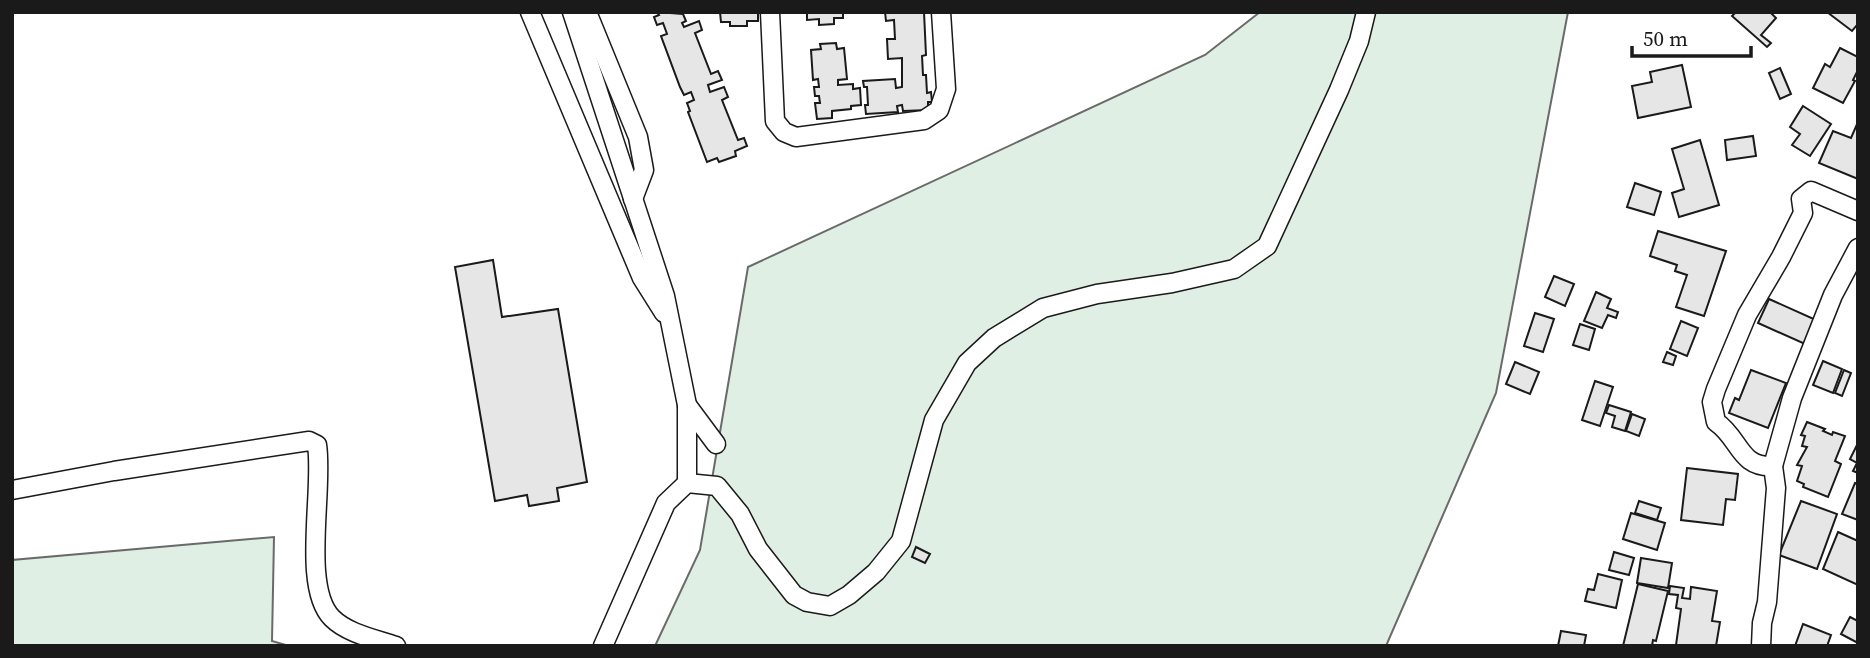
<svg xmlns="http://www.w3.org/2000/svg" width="1870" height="658" font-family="'Source Serif 4',serif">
	<rect width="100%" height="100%" fill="#fff"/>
	<g fill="#e0efe3" stroke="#6a6a6a" stroke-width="2">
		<polygon points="1260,12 1568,12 1496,393 1386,646 655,646 700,550 748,267 1205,55"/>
		<polygon points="274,537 272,641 289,646 12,646 12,560"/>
	</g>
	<g fill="#e6e6e6" stroke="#1a1a1a" stroke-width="2">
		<polygon points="657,12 683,14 686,21 682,23 684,27 699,21 702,30 695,33 711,74 718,71 722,80 708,85 710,92 724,87 728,97 722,100 738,140 744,138 747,146 735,151 736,156 719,162 717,158 707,162 688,112 690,111 687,103 694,100 691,92 684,95 680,87 661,36 667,34 663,23 657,25 654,17 659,15"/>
		<polygon points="720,12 758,12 758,21 747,21 747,26 730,26 730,22 721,22"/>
		<polygon points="807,12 843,12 843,18 834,18 834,24 819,25 819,19 807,20"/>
		<polygon points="885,12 924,12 926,55 922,56 923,75 926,75 927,93 931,92 932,102 928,102 928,110 903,111 902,105 897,106 898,112 866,114 865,105 868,105 867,87 864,87 863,81 895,79 896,88 902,87 902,58 888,59 887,39 895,39 894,20 886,21"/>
		<polygon points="1736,12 1770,12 1776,18 1761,35 1771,43 1767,47 1732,16"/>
		<polygon points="1827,12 1858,12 1858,24 1852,31"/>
		<polygon points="836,43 837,49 844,48 847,79 838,80 838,85 853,84 853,89 860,88 861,105 851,106 851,109 832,111 832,118 817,119 815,103 820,103 819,96 815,96 814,87 819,87 818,79 813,80 811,50 821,49 820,44"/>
		<polygon points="1840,48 1858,57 1858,70 1853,80 1855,81 1843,103 1813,88 1825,64 1830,67"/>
		<polygon points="1682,65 1691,107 1638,118 1632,86 1652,82 1650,72"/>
		<polygon points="1780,68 1791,94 1780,99 1769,73"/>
		<polygon points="1803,106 1831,124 1810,156 1792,145 1800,134 1790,127"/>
		<polygon points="1858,122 1858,179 1819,163 1833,131 1851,138"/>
		<polygon points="1753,136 1756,156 1727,160 1725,140"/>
		<polygon points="1700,140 1719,205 1679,217 1672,193 1684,189 1672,149"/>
		<polygon points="1635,183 1661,192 1654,215 1627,207"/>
		<polygon points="1658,231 1726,251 1704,316 1676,307 1687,275 1675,271 1677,265 1650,256"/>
		<polygon points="493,260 502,317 558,309 587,482 557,488 559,501 529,506 527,495 495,501 455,267"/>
		<polygon points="1554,276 1574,284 1565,306 1545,297"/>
		<polygon points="1596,292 1611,299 1607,308 1618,312 1616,318 1608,315 1602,328 1584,321"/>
		<polygon points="1769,299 1816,320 1805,344 1758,323"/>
		<polygon points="1535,313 1554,319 1543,352 1524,346"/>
		<polygon points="1681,321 1698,328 1687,356 1670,349"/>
		<polygon points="1580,324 1595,329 1589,350 1573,345"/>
		<polygon points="1667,352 1676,356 1673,365 1663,362"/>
		<polygon points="1823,361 1842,369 1833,393 1813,385"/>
		<polygon points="1515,362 1539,372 1530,394 1506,384"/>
		<polygon points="1751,370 1786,383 1768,428 1729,413 1735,398 1739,400"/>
		<polygon points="1844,370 1851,373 1842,396 1835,393"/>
		<polygon points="1595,381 1613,387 1600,426 1582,420"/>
		<polygon points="1609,405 1631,412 1625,431 1612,427 1615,416 1606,413"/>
		<polygon points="1632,414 1645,419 1639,436 1626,431"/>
		<polygon points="1807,422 1825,429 1823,431 1832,435 1833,432 1845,436 1835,461 1841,464 1828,497 1803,487 1804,484 1797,481 1802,466 1797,465 1807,447 1802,446 1805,436 1801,435"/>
		<polygon points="1858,443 1858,473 1853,471 1857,463 1850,459"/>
		<polygon points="1687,468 1738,474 1735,500 1726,499 1723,525 1681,520"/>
		<polygon points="1855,483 1858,484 1858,520 1842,514"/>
		<polygon points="1639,501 1661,508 1657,520 1635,513"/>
		<polygon points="1801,501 1837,514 1817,569 1779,555"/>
		<polygon points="1631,513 1665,523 1657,550 1623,539"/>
		<polygon points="1838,532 1858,541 1858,585 1823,569"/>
		<polygon points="916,547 930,554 925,563 912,557"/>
		<polygon points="1614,552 1634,558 1629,575 1609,570"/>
		<polygon points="1641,558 1672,563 1668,588 1637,583"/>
		<polygon points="1598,574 1622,580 1616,608 1585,601 1588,589 1594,590"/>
		<polygon points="1638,584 1668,591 1656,641 1653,640 1652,646 1623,646"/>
		<polygon points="1670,586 1684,588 1682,598 1690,599 1691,587 1717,591 1712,621 1720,622 1716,646 1676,645 1681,609 1676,608 1678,595 1669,594"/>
		<polygon points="1850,617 1858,621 1858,643 1841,634"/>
		<polygon points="1803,624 1831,635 1827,646 1795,646"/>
		<polygon points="1561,631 1586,635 1584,646 1558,646"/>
	</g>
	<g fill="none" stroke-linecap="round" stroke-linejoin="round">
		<defs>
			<g id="minor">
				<polyline points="530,12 642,278 664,313"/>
				<polyline points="572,12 665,296 687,405 687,483"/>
				<polyline points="587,12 638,137 644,170 633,199"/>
				<polyline points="770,12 775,121 784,132 796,137 924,120 939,110 946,89 941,12"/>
				<polyline points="687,405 716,444"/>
				<path d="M1773,466C1739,468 1740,438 1716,422L1712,402L1716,389L1747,315L1781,257L1803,213L1801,199L1811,191L1858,211"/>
				<path d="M12,490L114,471L309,441L317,445C324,489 301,587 332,618C348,634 376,639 396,646"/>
				<polyline points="603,646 666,503 687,483 717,486 740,514 758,549 794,595 807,602 830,606 849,595 876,572 901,541 934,420 967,363 994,338 1043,308 1097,294 1172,283 1234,269 1267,246 1339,90 1359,41 1366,12"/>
				<polyline points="1761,646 1762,623 1767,602 1776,488 1773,466 1792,398 1833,295 1858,248"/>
			</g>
		</defs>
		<use href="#minor" stroke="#1a1a1a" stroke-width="21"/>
		<use href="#minor" stroke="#fff" stroke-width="18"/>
	</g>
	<rect width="1870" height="658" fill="none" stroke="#1a1a1a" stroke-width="28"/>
	<path d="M1632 46v10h119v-10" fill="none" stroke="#1a1a1a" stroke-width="3.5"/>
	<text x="1643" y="46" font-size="21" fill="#1a1a1a" stroke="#ffffff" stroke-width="5" paint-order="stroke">50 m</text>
</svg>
